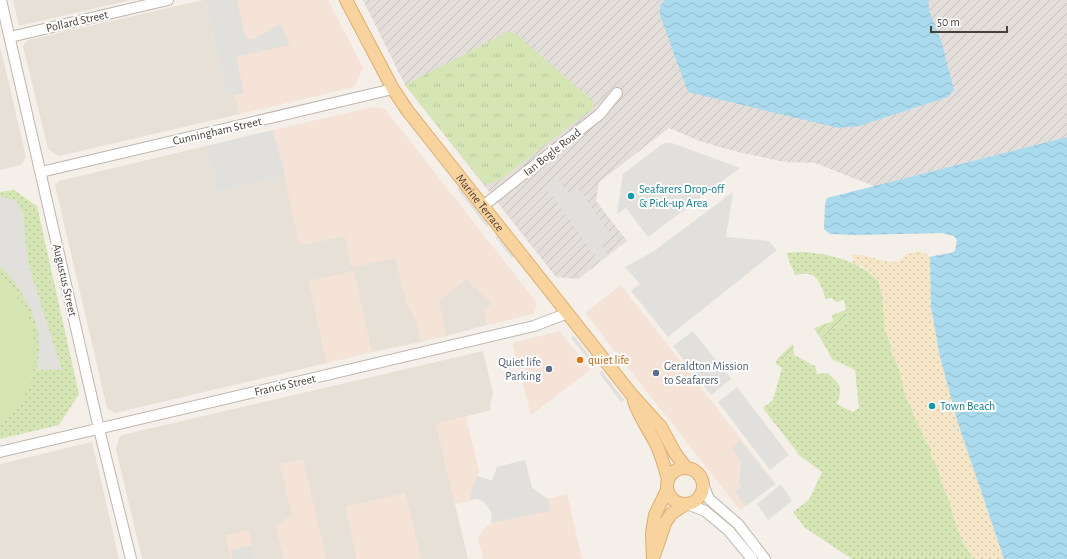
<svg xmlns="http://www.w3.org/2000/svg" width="1067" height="559" font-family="'Alegreya Sans',sans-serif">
	<defs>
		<pattern id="industrial-furrows" width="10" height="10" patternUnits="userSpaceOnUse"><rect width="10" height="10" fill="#e3deda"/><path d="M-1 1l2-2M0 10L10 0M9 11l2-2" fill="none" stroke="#c4c0bc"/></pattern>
		<pattern id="grass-tufts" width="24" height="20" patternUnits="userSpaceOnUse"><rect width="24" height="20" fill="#d5e6b4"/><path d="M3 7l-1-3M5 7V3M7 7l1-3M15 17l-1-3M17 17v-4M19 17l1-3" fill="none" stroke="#b8c69c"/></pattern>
		<pattern id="sand-dots" width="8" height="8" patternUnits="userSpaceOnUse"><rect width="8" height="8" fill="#f5e6c7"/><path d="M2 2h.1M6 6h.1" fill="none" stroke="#d3c6ac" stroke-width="1.8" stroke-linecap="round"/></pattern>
		<pattern id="park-dots" width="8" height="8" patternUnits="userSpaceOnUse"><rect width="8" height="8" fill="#d5e6b4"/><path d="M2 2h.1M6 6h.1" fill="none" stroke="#b8c69c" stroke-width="1.8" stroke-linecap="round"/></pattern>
		<pattern id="garden-furrows" width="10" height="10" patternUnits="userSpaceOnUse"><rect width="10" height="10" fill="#d5e6b4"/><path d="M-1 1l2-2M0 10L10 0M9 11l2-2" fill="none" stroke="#b8c69c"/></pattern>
		<pattern id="water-waves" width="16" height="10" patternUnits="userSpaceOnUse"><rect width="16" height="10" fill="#a9daed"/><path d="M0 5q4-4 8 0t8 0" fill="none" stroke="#93bccc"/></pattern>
	</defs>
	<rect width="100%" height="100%" fill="#f4efe9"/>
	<g fill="#e7e0d7">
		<polygon points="13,0 131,0 19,26"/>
		<polygon points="203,0 205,0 227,96 235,95 240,114 59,156 48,149 23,46 28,40"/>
		<polygon points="0,46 26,157 21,165 0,170"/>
		<polygon points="206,146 217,192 285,176 300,245 345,236 352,267 395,257 407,303 416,319 421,342 372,352 353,271 309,282 327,363 115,413 107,408 55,185 59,181"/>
		<polygon points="467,278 473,286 493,303 484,310 487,325 446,336 438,301"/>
		<polygon points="483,351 493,393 490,406 491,410 436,424 468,559 421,559 405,493 346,507 357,559 326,559 303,460 280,464 292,515 276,526 284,559 255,559 248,530 231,559 142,559 116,449 119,438 122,435"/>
		<polygon points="92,442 119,559 0,559 0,464"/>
	</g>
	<g fill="#f4e3d6">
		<polygon points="205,0 328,0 363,68 354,87 240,114 235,95 227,96"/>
		<polygon points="373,107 385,109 537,303 534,314 487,325 484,310 493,303 473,286 467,278 439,301 446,336 421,342 416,319 407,303 395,258 352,267 345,236 300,245 273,130"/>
		<polygon points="353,271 372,352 327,363 309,281"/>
		<polygon points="621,285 776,484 740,510 585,313"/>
		<polygon points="560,331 590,370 531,415 512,343"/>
		<polygon points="466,416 479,472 478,476 492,481 497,467 525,460 532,489 548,499 567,494 582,559 483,559 478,538 483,530 491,523 492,516 490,510 483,501 477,499 455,504 436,424"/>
		<polygon points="303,460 326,559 284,559 276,526 292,515 280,464"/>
		<polygon points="405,493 421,559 357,559 346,507"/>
		<polygon points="248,530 255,559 231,559 225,535"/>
	</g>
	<polygon fill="url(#industrial-furrows)" points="363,0 664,0 660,6 839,128 859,126 948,97 954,90 942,43 930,13 928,0 1067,0 1067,137 874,186 815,163 785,162 738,152 702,142 669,128 599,182 596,201 627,241 578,279 556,277 405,85"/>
	<polygon fill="url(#grass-tufts)" points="509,31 518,36 593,101 593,108 500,180 485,185 405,85"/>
	<path fill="url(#sand-dots)" d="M919,251L926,254L930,257L931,307L940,357L981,492L1004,559H973L963,542L956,526L948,497L941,482L939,471L931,457V449L923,437L921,430L914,417L912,409L906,398L899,368L892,355L890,343L885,330L882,293L879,282L862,267L853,263L852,255C869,253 883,265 900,261C904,255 912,252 919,251Z"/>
	<g fill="url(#park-dots)">
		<polygon points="14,190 37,206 79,394 59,425 0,439 0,192"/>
		<path d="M802,252C831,254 858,260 879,282L880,288L882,293L885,330L890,343L892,355L899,368L906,398L912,409L914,417L921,430L923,437L931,449V457L939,471L941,482L948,497L956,526L963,542L973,559H852L804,527L793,512L809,500L822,472L800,456L763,408L773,400L782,368L776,364V361L779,357L794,355L815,366L817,374L828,373C841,386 843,386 837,404L853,412L859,408L855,370L832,359L821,339L833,328L843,326L848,320L844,300L836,302L832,298L826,299C819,281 818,270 795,275L786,253Z"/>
	</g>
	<g fill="url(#garden-furrows)">
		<polygon points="846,310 848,320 843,326 833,328 821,339 814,328 833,321 832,315"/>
		<polygon points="793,344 794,355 779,357"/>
	</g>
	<path fill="#d5e6b4" d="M0,278C27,302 40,335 33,371C31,381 28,391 22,400C16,409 8,417 0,425Z"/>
	<g fill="#e2e0dd">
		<polygon points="205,0 237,0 246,39 253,39 280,24 290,45 236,57 244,93 227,96"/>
		<polygon points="273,130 285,176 217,192 206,146"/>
		<polygon points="666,143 672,143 740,168 648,237 626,208 617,214 623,174 661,145"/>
		<polygon points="558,180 568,193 577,187 612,236 601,244 608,255 599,261 546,188"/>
		<polygon points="460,186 489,224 487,227 457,189"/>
		<polygon points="733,192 726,237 769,241 777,250 668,337 631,291 640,284 625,267 654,251"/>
		<polygon points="0,196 17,201 23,213 28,263 62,370 37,370 39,351 38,330 30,307 14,281 0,266"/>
		<polygon points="498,235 515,256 512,258 495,237"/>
		<polygon points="693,331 731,379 711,395 673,346"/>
		<polygon points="574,336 595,363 593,365 571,338"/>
		<polygon points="602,371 624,400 621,402 599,373"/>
		<polygon points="737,387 789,455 770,470 718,402"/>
		<polygon points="740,441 775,484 746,506 735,492 741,487 739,483 741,461 732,448"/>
		<polygon points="525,460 532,488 548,499 551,511 491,523 492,516 490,510 483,501 477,499 470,500 471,492 477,476 492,481 497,467"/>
		<polygon points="781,484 792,501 768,520 757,504"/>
		<polygon points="252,545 255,559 233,559 231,550"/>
	</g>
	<g fill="url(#water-waves)">
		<polygon points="664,0 928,0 930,13 942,43 954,90 948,97 859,126 839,128 688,92 660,15 660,6"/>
		<path d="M1067,137V559H1004L958,423L940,357L931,307L930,257C938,254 947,255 955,251L957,240L954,236L942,233L856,235L830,234L824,229L825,204L827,198Z"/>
	</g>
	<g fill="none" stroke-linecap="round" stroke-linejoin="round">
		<defs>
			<g id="minor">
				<polyline points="1,0 99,429 131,559"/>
				<polyline points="10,37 168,0"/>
				<polyline points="41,172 393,89"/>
				<polyline points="483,206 600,114 617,93"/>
				<polyline points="0,452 534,326 568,313"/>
				<polyline points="703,484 709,499 738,524 765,559"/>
				<polyline points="687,504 705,511 729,531 752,559"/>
			</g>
			<g id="major">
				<path id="s1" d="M346,0L393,89L407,110L632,395L661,427L675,453L686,468"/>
				<path d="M634,401C639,416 647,427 654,440C661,452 664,466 668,479"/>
				<circle cx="685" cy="486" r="18"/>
				<polyline points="655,553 665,523 671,514 684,505"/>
				<polyline points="653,559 652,533 655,515 667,490"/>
			</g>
		</defs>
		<use href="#minor" stroke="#bfb6ac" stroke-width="12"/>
		<use href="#major" stroke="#deae6d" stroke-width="14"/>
		<use href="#minor" stroke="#fff" stroke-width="10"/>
		<use href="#major" stroke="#f9d39d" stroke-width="12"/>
	</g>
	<g fill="#0f9aa8" stroke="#fff" stroke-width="1.5">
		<circle cx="631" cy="196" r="4"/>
		<circle cx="932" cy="406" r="4"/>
	</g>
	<circle fill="#e8710a" stroke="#fff" stroke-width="1.5" cx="580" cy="360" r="4"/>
	<g fill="#5c6f8a" stroke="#fff" stroke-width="1.5">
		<circle cx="549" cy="369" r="4"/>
		<circle cx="656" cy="373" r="4"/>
	</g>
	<g text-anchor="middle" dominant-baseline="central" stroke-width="4" stroke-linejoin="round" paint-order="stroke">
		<g font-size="12" fill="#473f38" stroke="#fff">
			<text transform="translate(77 21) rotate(-13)">Pollard Street</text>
			<text transform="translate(217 131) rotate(-13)">Cunningham Street</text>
			<text transform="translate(552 152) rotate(-38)">Ian Bogle Road</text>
			<text stroke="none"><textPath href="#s1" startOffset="244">Marine Terrace</textPath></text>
			<text transform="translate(65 280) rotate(77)">Augustus Street</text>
			<text transform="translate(285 385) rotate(-13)">Francis Street</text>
		</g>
		<g font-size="12" fill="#0d838f" stroke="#fff" text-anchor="start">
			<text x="639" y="189">Seafarers Drop-off<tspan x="639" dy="14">&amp; Pick-up Area</tspan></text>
			<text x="940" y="406">Town Beach</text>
		</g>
		<g font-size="12" fill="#c56008" stroke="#fff" text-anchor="start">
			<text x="588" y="360">quiet life</text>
		</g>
		<g font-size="12" fill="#4e5e75" stroke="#fff" text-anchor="end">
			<text x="541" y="362">Quiet life<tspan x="541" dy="14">Parking</tspan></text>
			<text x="664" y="366" text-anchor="start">Geraldton Mission<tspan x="664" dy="14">to Seafarers</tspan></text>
		</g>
	</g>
	<path d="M931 26v6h76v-6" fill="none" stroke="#473f38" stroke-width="2"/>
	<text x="937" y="26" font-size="12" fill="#473f38" stroke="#ffffff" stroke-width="3" paint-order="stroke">50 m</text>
</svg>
